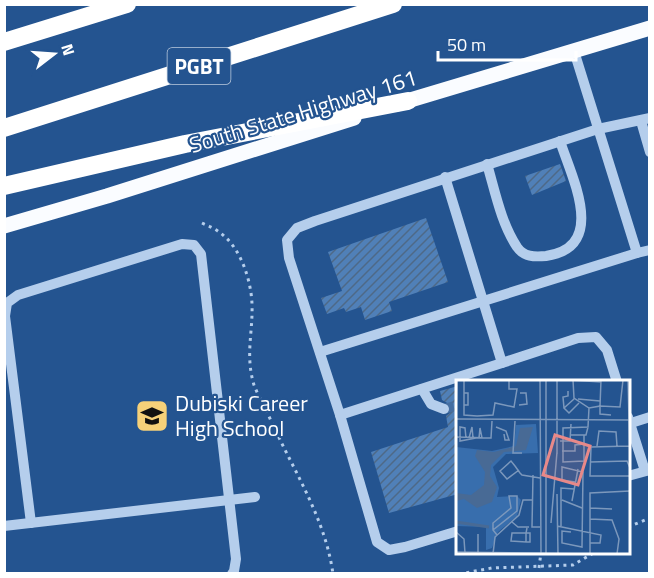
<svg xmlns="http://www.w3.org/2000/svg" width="654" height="578" font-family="'Titillium Web',sans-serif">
	<defs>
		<pattern id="building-hatch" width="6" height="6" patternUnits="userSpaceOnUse" patternTransform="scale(1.5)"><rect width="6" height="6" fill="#5080b8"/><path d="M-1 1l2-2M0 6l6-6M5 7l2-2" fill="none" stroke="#4e6987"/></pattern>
	</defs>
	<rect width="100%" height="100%" fill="#245490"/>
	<g fill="url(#building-hatch)">
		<polygon points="560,164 566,181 532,195 525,176"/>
		<polygon points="426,218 448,282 389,302 392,311 365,320 361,307 346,312 344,308 327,314 321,298 342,291 328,252"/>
		<polygon points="458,386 458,494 389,513 371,452 448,427 446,416 451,412 451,407 449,404 442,400 440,391"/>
	</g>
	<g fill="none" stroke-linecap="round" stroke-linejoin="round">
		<polyline stroke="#456ea1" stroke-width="10" stroke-dasharray="10 5" stroke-linecap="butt" points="444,409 458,405"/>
		<g stroke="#b5ceec" stroke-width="3" stroke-dasharray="3 4.5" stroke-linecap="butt">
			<path d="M202,223C208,226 214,228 219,232C240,246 251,279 252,304C253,333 245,355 254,385C258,395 263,405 268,414C291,467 325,516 333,574"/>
			<polyline points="628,527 650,518"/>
			<polyline points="539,568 541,552"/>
			<polyline points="459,574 492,568 573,565 595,552"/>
		</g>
		<g stroke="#b5ceec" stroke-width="10">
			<polyline points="574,51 637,253 650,250"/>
			<polyline points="641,121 650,152"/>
			<path d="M487,164C495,191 501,223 517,247C524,257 534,257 546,256C608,247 572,178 560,141"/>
			<polyline points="445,177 502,363 578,338 596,337 607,350 617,382"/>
			<polyline points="320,352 637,253"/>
			<polyline points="422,389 431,404 444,409"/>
			<polyline points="340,415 502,363"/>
			<polyline points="628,417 645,471"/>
			<polyline points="631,423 650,417"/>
			<polyline points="628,476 650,470"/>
			<polyline points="31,523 5,316 7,303 18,295 182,244 194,245 201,254 236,559 234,571 232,574"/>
			<polyline points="4,526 255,497"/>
			<polyline points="458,531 405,547 389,550 377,542 340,415 289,258 287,240 297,228 315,221 598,129 650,118"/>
		</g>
		<g stroke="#fafcff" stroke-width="15">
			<polyline points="397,104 650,28"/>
			<polyline points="4,226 107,196 354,118"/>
		</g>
		<g stroke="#fff" stroke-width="18">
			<polyline points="4,42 127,4"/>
			<polyline points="4,128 393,4"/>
			<polyline points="4,186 185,144 408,101"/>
		</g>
	</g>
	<defs>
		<symbol id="school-square" viewBox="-11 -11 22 22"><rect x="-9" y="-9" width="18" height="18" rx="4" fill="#f6d179" stroke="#245490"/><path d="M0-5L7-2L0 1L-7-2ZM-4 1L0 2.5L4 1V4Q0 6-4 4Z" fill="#111"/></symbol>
	</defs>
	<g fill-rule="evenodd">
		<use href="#school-square" x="133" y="397" width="38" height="38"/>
	</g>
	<g text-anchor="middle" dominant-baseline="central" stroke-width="4.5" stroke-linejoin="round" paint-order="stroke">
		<rect fill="#245490" stroke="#bdccde" stroke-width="1.5" x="167.5" y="48" width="63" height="36" rx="4.5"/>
		<g font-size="21" font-weight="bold" fill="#fff">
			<text x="199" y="66">PGBT</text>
		</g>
		<g font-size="22" fill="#fff" stroke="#245490">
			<text transform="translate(303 111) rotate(-17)">South State Highway 161</text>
		</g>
		<g font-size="22" fill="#fff" stroke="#245490" text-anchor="start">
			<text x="175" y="403">Dubiski Career<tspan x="175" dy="25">High School</tspan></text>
		</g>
	</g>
	<g transform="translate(456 380)">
		<rect width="174" height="174" fill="#245490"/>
		<path d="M80,44L82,73L50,74L37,87L43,108L41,117L61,116L65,120L61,136L42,152L36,168L30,170V147L0,146V67L36,71L58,66L60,45Z" fill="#386ead"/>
		<path d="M77,47L70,70L48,72L35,85L34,96L41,107L36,122L21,128L8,119L0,121V113L15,115L28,105L29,92L19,76L21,70L38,72L60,66L64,48Z" fill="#486a95"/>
		<path fill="none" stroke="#486a95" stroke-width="3" d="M0,142L33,147"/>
		<path fill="none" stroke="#7c98bc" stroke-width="1.5" d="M8,0V35L21,36M84,0L85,174M90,0V174M101,0V74M114,0L145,2M117,0L118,18L133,28L144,26L145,0M172,0L174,80M118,19L108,28L113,33L123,23M122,19L144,21M8,25H12V13H8M63,25L71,24L70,13H64M108,28L107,17L112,16V11M0,34L1,0M155,35L144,34V26L164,27L167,0M21,36L37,35L39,23L58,27L61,9H53V0M0,39L174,40M59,41L57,73H66M40,47L50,51L53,60H49L48,54M114,55H130L132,47M128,55V81L107,82V48L132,47L133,28M0,57L35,58L36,41M10,58L9,48L4,47V61L20,58M13,58L16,47L17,58M23,58L24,48L26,58M104,61H114L115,44M141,66L143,51L160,52L161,66M174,66L135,67L134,96H174M106,71H119V65L128,64M134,82L171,81L174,88M63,90L51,99L44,91L55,81L59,86L64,93L66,95L84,98M77,95L76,147H84M101,114L102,174M106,120L126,128M116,121L122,89M174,126V169M134,128L156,129M134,139L156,140L163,159L161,174M56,142L62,147H73M95,143L101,72M101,146L145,155L144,163H134M105,146V108L118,109M37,150L61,131V116H53L55,128L37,143V150L41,155M0,152L8,159L9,173M115,152L106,151V163L126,167L127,92L106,87V100L119,102M70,162H74V153H56L55,161L70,162V153L71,148M0,172L140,174M22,174V154M37,174L39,157L63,135L67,120H77M134,174V113L174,111"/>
		<path fill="#e88989" fill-opacity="0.15" stroke="#e88989" stroke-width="3" d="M99,55L134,66L122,105L87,95Z"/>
		<rect width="174" height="174" fill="none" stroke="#fff" stroke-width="3"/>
	</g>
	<rect width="654" height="578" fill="none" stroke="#ffffff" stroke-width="12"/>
	<g transform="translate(54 54) rotate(73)" stroke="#245490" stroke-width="4.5" paint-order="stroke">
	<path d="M0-4.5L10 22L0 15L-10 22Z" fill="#ffffff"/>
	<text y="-9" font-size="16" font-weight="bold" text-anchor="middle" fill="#ffffff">N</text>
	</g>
	<path d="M438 51v9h138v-9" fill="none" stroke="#ffffff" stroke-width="3"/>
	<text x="447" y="51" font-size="18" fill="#ffffff" stroke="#245490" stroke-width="4.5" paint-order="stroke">50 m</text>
</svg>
